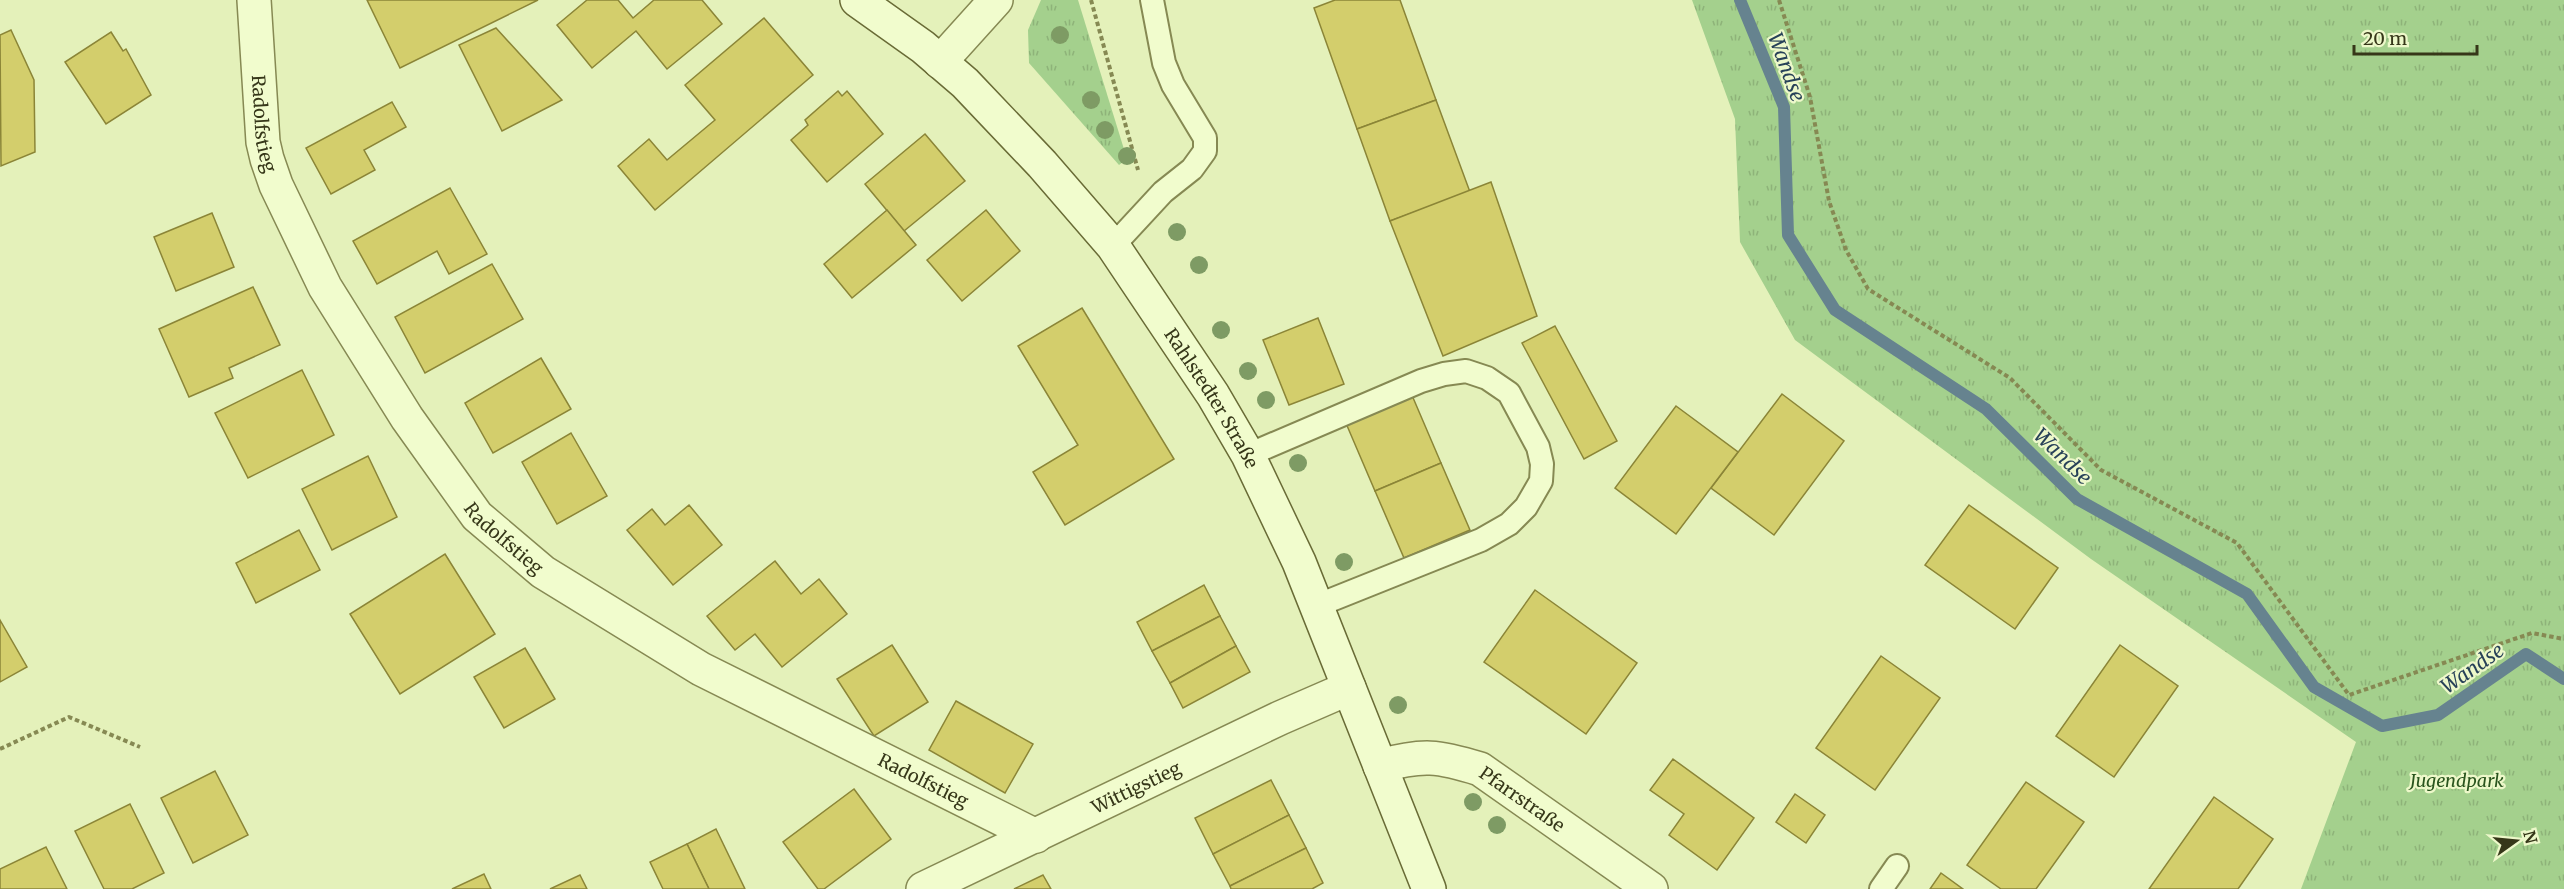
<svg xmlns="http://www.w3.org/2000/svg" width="2564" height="889" font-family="Merriweather,serif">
	<defs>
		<pattern id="grass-tufts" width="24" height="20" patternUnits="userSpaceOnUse" patternTransform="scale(1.5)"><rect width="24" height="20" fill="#a4d08d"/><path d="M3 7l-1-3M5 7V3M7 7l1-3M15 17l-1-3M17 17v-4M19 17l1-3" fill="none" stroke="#8eb379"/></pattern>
	</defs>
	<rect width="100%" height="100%" fill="#e4f1ba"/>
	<g fill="url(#grass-tufts)">
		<polygon points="1041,0 1078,0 1127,159 1119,165 1029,63 1028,30"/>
		<polygon points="1692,0 2564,0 2564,889 2301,889 2356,742 2091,559 1795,340 1740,242 1735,119"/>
	</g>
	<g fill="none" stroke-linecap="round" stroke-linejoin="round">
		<polyline stroke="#66838f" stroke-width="12" points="1740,0 1784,107 1788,235 1835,310 1986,409 2077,499 2247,594 2314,687 2382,726 2438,715 2526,654 2564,679"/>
	</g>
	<g fill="#d3ce6c" stroke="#8b8537" stroke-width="1.5">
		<polygon points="367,0 538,0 400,68"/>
		<polygon points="587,0 618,0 633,18 654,0 702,0 722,24 667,69 636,31 592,68 557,25"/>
		<polygon points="1335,0 1400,0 1436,100 1357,129 1314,8"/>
		<polygon points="764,18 813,75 655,210 618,166 649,139 667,160 715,120 685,85"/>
		<polygon points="496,28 562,100 502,131 459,45"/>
		<polygon points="11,30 34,80 35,152 1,166 0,35"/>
		<polygon points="111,32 123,51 126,49 151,95 106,124 65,62"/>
		<polygon points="838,91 842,96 847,91 883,134 827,182 791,140 808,125 805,120"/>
		<polygon points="1436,100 1470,192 1390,221 1357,129"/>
		<polygon points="392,102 406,127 364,150 375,170 331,194 306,148"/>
		<polygon points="925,134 965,181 904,231 865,184"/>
		<polygon points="1491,182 1537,316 1443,356 1390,221"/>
		<polygon points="450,188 487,254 449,274 437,251 377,284 353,241"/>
		<polygon points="887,210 916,245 852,298 824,264"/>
		<polygon points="986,210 1020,251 962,301 927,260"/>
		<polygon points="212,213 234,267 176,291 154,237"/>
		<polygon points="492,264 523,319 425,373 395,317"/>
		<polygon points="253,287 280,345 229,368 233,378 189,397 159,329"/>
		<polygon points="1082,308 1174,459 1065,525 1033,472 1078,445 1018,346"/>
		<polygon points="1318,318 1344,384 1289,405 1263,340"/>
		<polygon points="1555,326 1617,441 1584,459 1522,343"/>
		<polygon points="541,358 571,409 493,453 465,403"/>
		<polygon points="302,370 334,435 248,478 215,413"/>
		<polygon points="1411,393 1441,463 1375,491 1345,421"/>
		<polygon points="1782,394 1844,441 1774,535 1711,488"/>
		<polygon points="1676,406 1738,452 1676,534 1615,488"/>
		<polygon points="571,433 607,496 557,524 522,462"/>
		<polygon points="368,456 397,517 332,550 302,489"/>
		<polygon points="1441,463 1470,530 1404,558 1375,491"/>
		<polygon points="689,505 722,545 673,585 627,530 652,509 665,525"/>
		<polygon points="1969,505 2058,568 2015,629 1925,565"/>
		<polygon points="299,530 320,570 256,603 236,563"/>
		<polygon points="445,554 495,634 400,694 350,614"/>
		<polygon points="775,561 801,594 819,579 847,614 782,667 755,634 735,650 707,616"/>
		<polygon points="1204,585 1220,616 1152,651 1137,622"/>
		<polygon points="1535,590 1637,663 1586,734 1484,662"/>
		<polygon points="1220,616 1236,646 1170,683 1152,651"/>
		<polygon points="0,620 27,667 0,682"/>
		<polygon points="892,645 928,702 874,736 837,679"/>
		<polygon points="2120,645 2178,686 2114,777 2056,736"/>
		<polygon points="1236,646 1250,672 1183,708 1170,683"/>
		<polygon points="525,648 555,699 504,728 474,677"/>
		<polygon points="1881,656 1940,698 1875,790 1816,748"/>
		<polygon points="956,701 1033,744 1005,793 929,750"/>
		<polygon points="1673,759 1754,818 1717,870 1669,835 1684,814 1650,790"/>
		<polygon points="215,771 248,835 193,863 161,798"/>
		<polygon points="1271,780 1289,815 1213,854 1195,818"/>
		<polygon points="2026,782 2084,822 2036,889 2001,889 1967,865"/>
		<polygon points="854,789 891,839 824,889 818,889 783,842"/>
		<polygon points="1795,794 1825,815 1806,843 1776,822"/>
		<polygon points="2214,797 2273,839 2238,889 2149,889"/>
		<polygon points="130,804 164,873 132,889 104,889 75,831"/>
		<polygon points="1289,815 1306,848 1230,886 1213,854"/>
		<polygon points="716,829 745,889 709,889 687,844"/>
		<polygon points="687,844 709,889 663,889 650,862"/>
		<polygon points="46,847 67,889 0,889 0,869"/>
		<polygon points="1306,848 1323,883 1312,889 1231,889 1230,886"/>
		<polygon points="1941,873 1963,889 1930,889"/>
		<polygon points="484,874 491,889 452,889"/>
		<polygon points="580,875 587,889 550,889"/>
		<polygon points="1043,875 1051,889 1014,889"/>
	</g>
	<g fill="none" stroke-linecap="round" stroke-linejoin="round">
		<defs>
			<g id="lane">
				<polyline points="1113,246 1163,192 1192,169 1205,151 1205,138 1173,85 1164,63 1152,0"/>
				<polyline points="1248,455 1421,381 1444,374 1466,371 1487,378 1509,393 1538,447 1542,464 1541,481 1526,507 1509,524 1481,540 1316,606"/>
				<polyline points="1881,889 1897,866"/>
			</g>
			<g id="street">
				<path id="s1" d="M254,0L263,142L267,159L276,185L325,287L407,418L477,516L543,572L701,669L1036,836"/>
				<polyline points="940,62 996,0"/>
				<path id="s2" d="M1380,766C1423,754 1438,756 1480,769L1651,889"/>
				<path id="s3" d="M923,889L1280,718L1349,688"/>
			</g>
			<g id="secondary">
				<path id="s4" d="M857,0L923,47L965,83L1042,164L1113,246L1213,395L1248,455L1299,562L1429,889"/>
			</g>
		</defs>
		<use href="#lane" stroke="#868953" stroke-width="26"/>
		<use href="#street" stroke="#868953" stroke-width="36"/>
		<use href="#secondary" stroke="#696b36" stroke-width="36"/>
		<g stroke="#868953" stroke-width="4" stroke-dasharray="4.5 3" stroke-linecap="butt">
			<polyline points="1091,0 1138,170"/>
			<polyline points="1779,0 1810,97 1829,201 1846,250 1868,289 2010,378 2101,470 2237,543 2349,695 2532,633 2564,639"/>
			<polyline points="0,749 69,717 140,747"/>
		</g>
		<use href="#lane" stroke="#f1fccd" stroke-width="22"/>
		<use href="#street" stroke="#f1fccd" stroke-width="33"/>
		<use href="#secondary" stroke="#f1fccd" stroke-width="33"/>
	</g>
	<g fill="#7e9b64">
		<circle cx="1060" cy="35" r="9"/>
		<circle cx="1091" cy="100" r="9"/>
		<circle cx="1105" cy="130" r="9"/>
		<circle cx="1127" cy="156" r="9"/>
		<circle cx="1177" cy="232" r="9"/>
		<circle cx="1199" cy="265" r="9"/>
		<circle cx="1221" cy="330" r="9"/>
		<circle cx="1248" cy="371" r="9"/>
		<circle cx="1266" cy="400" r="9"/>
		<circle cx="1298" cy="463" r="9"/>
		<circle cx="1344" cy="562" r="9"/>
		<circle cx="1398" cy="705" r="9"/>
		<circle cx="1473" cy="802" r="9"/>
		<circle cx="1497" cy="825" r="9"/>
	</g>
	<g text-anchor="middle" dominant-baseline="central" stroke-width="4.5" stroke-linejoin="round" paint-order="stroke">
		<g font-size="18" fill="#363719" stroke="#edf8ca">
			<text stroke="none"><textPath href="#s1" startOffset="124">Radolfstieg</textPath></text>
			<text stroke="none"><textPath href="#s4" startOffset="538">Rahlstedter Straße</textPath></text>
			<text stroke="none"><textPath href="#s1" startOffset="610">Radolfstieg</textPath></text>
			<text stroke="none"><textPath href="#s1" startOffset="1096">Radolfstieg</textPath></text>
			<text stroke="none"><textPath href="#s3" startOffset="236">Wittigstieg</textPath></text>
			<text stroke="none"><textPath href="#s2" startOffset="154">Pfarrstraße</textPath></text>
		</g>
		<g font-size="18" font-style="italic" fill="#2a551e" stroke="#edf8ca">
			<text x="2457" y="780">Jugendpark</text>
		</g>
		<g font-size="20" font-style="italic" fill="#274158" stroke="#edf8ca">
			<text transform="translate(1787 67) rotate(70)">Wandse</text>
			<text transform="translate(2063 456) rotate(44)">Wandse</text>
			<text transform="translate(2472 668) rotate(-35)">Wandse</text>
		</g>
	</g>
	<g transform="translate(2516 841) rotate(75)" stroke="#edf8ca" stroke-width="4.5" paint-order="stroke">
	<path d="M0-4.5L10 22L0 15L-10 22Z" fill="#363719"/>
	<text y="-9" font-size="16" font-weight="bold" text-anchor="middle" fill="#363719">N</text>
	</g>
	<path d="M2354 45v9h123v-9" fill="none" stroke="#363719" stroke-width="3"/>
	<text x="2363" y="45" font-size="18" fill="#363719" stroke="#edf8ca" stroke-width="4.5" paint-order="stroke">20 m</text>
</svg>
